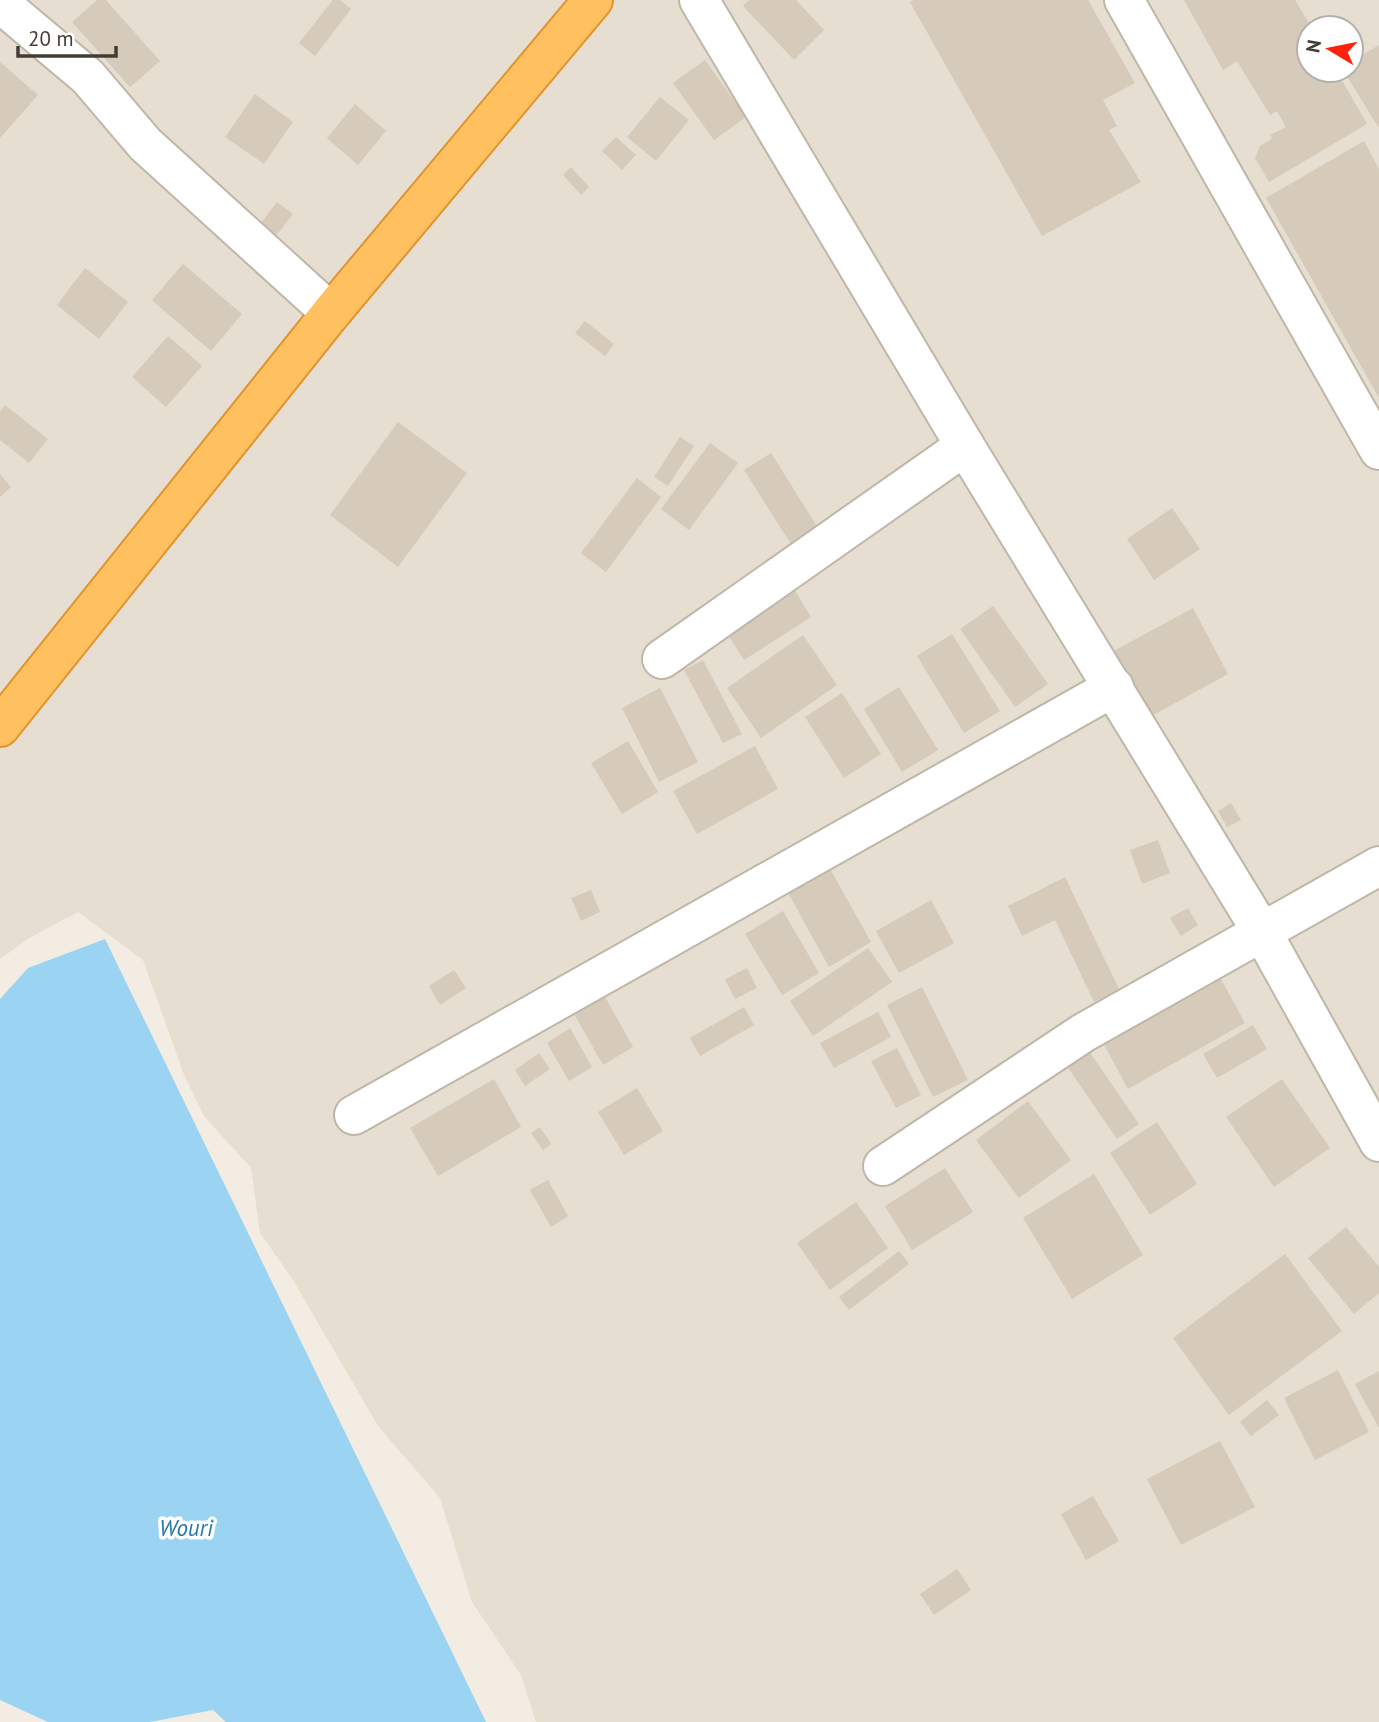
<svg xmlns="http://www.w3.org/2000/svg" width="1379" height="1722" font-family="'PT Sans',sans-serif">
	<rect width="100%" height="100%" fill="#f2ece2"/>
	<path fill="#e6ded0" fill-rule="evenodd" d="M0,0H1379V1722H536L521,1675L472,1602L440,1498L378,1426L293,1280L260,1233L251,1168L204,1116L184,1075L143,960L78,912L31,937L0,959ZM1309,28H1351V70H1309Z"/>
	<polygon fill="#9bd4f2" points="105,939 486,1722 226,1722 213,1710 150,1722 48,1722 0,1700 0,999 28,968"/>
	<g fill="#d6caba">
		<polygon points="97,0 106,0 160,61 130,87 72,22"/>
		<polygon points="333,0 340,0 351,9 315,56 299,43"/>
		<polygon points="749,0 796,0 824,30 794,60 743,6"/>
		<polygon points="913,0 1088,0 1135,83 1103,100 1117,126 1109,130 1141,182 1042,236 910,2"/>
		<polygon points="1184,0 1295,0 1312,28 1309,28 1309,70 1336,70 1367,124 1269,182 1255,158 1260,146 1272,139 1270,135 1286,127 1277,111 1270,115 1237,61 1223,70"/>
		<polygon points="1379,45 1379,128 1343,70 1351,70 1351,62"/>
		<polygon points="705,60 746,117 714,140 673,83"/>
		<polygon points="0,62 38,95 0,138"/>
		<polygon points="255,94 293,122 264,164 225,137"/>
		<polygon points="660,97 689,120 656,161 627,137"/>
		<polygon points="355,104 386,131 358,165 327,138"/>
		<polygon points="616,137 636,155 622,170 602,151"/>
		<polygon points="1364,141 1379,169 1379,398 1266,198"/>
		<polygon points="571,167 589,187 581,195 563,175"/>
		<polygon points="277,202 293,214 267,247 252,235"/>
		<polygon points="183,264 242,314 211,351 152,300"/>
		<polygon points="85,268 128,302 99,339 57,305"/>
		<polygon points="585,321 614,344 605,356 575,333"/>
		<polygon points="168,336 202,366 166,407 132,377"/>
		<polygon points="5,405 48,439 29,463 0,440 0,412"/>
		<polygon points="398,422 467,473 398,567 330,515"/>
		<polygon points="680,437 694,446 668,486 654,477"/>
		<polygon points="710,443 738,463 689,530 661,509"/>
		<polygon points="771,453 820,531 794,549 744,470"/>
		<polygon points="0,474 11,487 0,497"/>
		<polygon points="637,478 661,497 606,572 581,553"/>
		<polygon points="1172,508 1200,549 1154,580 1127,539"/>
		<polygon points="791,584 811,617 744,660 723,627"/>
		<polygon points="993,606 1048,684 1015,707 960,629"/>
		<polygon points="1193,608 1228,674 1146,719 1110,653"/>
		<polygon points="952,634 1000,711 964,733 917,656"/>
		<polygon points="803,635 837,685 761,738 727,688"/>
		<polygon points="703,660 742,734 723,743 684,670"/>
		<polygon points="899,687 938,750 902,772 864,709"/>
		<polygon points="660,688 698,762 659,782 622,708"/>
		<polygon points="842,693 881,754 844,778 805,717"/>
		<polygon points="628,741 658,792 622,814 591,763"/>
		<polygon points="755,746 778,789 697,834 673,791"/>
		<polygon points="1231,803 1241,820 1227,827 1218,811"/>
		<polygon points="1158,840 1170,873 1142,884 1130,850"/>
		<polygon points="829,867 871,942 829,967 787,891"/>
		<polygon points="1065,877 1119,989 1094,1002 1055,920 1022,936 1008,906"/>
		<polygon points="591,890 600,912 581,921 571,898"/>
		<polygon points="931,900 954,943 899,973 876,931"/>
		<polygon points="1188,908 1198,925 1181,936 1170,918"/>
		<polygon points="783,911 819,973 782,995 745,934"/>
		<polygon points="868,948 892,982 813,1036 790,1001"/>
		<polygon points="747,968 757,988 735,999 725,979"/>
		<polygon points="454,970 466,988 440,1005 429,986"/>
		<polygon points="1216,970 1245,1023 1128,1089 1099,1035"/>
		<polygon points="922,987 968,1080 933,1097 887,1005"/>
		<polygon points="604,995 633,1047 603,1065 573,1012"/>
		<polygon points="744,1007 754,1025 700,1056 690,1038"/>
		<polygon points="878,1012 891,1037 834,1068 820,1043"/>
		<polygon points="1253,1025 1267,1049 1217,1078 1203,1054"/>
		<polygon points="570,1028 592,1067 569,1081 547,1043"/>
		<polygon points="1084,1044 1139,1124 1117,1139 1062,1059"/>
		<polygon points="897,1048 921,1095 896,1108 871,1061"/>
		<polygon points="539,1053 550,1069 525,1086 515,1070"/>
		<polygon points="494,1079 521,1127 438,1176 410,1128"/>
		<polygon points="1282,1079 1330,1148 1274,1187 1226,1117"/>
		<polygon points="637,1088 663,1131 624,1155 598,1112"/>
		<polygon points="1028,1101 1071,1160 1019,1198 976,1140"/>
		<polygon points="1157,1122 1197,1184 1150,1215 1110,1153"/>
		<polygon points="540,1127 551,1144 543,1150 531,1133"/>
		<polygon points="945,1168 973,1212 912,1250 885,1206"/>
		<polygon points="1094,1174 1143,1255 1072,1299 1023,1218"/>
		<polygon points="548,1180 568,1216 551,1227 530,1190"/>
		<polygon points="856,1202 888,1248 830,1290 797,1243"/>
		<polygon points="1346,1227 1379,1267 1379,1293 1354,1314 1308,1258"/>
		<polygon points="899,1251 909,1264 849,1310 839,1297"/>
		<polygon points="1285,1254 1342,1331 1229,1415 1173,1338"/>
		<polygon points="1338,1370 1369,1432 1315,1460 1284,1398"/>
		<polygon points="1379,1371 1379,1428 1355,1384"/>
		<polygon points="1267,1400 1279,1415 1251,1436 1240,1422"/>
		<polygon points="1220,1441 1255,1507 1181,1545 1147,1479"/>
		<polygon points="1093,1496 1119,1541 1086,1560 1061,1514"/>
		<polygon points="957,1569 971,1590 934,1615 920,1594"/>
	</g>
	<g fill="none" stroke-linecap="round" stroke-linejoin="round">
		<defs>
			<g id="minor">
				<polyline points="699,0 965,446 1262,932 1379,1142"/>
				<polyline points="1124,0 1379,450"/>
				<polyline points="0,3 88,77 145,144 331,313"/>
				<polyline points="662,659 965,446"/>
				<polyline points="354,1115 1114,687"/>
				<polyline points="883,1166 1083,1033 1379,866"/>
			</g>
			<polyline id="highway" points="0,727 331,313 593,0"/>
		</defs>
		<use href="#minor" stroke="#c0b6a8" stroke-width="42"/>
		<use href="#highway" stroke="#e1932d" stroke-width="42"/>
		<use href="#minor" stroke="#fff" stroke-width="38"/>
		<use href="#highway" stroke="#ffc060" stroke-width="38"/>
	</g>
	<g text-anchor="middle" dominant-baseline="central" stroke-width="7" stroke-linejoin="round" paint-order="stroke">
		<g font-size="23" font-style="italic" fill="#297aa9" stroke="#fff">
			<text x="186" y="1527">Wouri</text>
		</g>
	</g>
	<g transform="translate(1330 49) rotate(280)"><circle r="33" fill="#ffffff" stroke="#b4b1ad" stroke-width="2"/>
	<path d="M0-5L12 26L0 18L-12 26Z" fill="#ff210c"/>
	<text y="-10" font-size="19" font-weight="bold" text-anchor="middle" fill="#433c33">N</text>
	</g>
	<path d="M18 46v10h98v-10" fill="none" stroke="#433c33" stroke-width="3.5"/>
	<text x="28" y="46" font-size="21" fill="#433c33" stroke="#ffffff" stroke-width="5" paint-order="stroke">20 m</text>
</svg>
